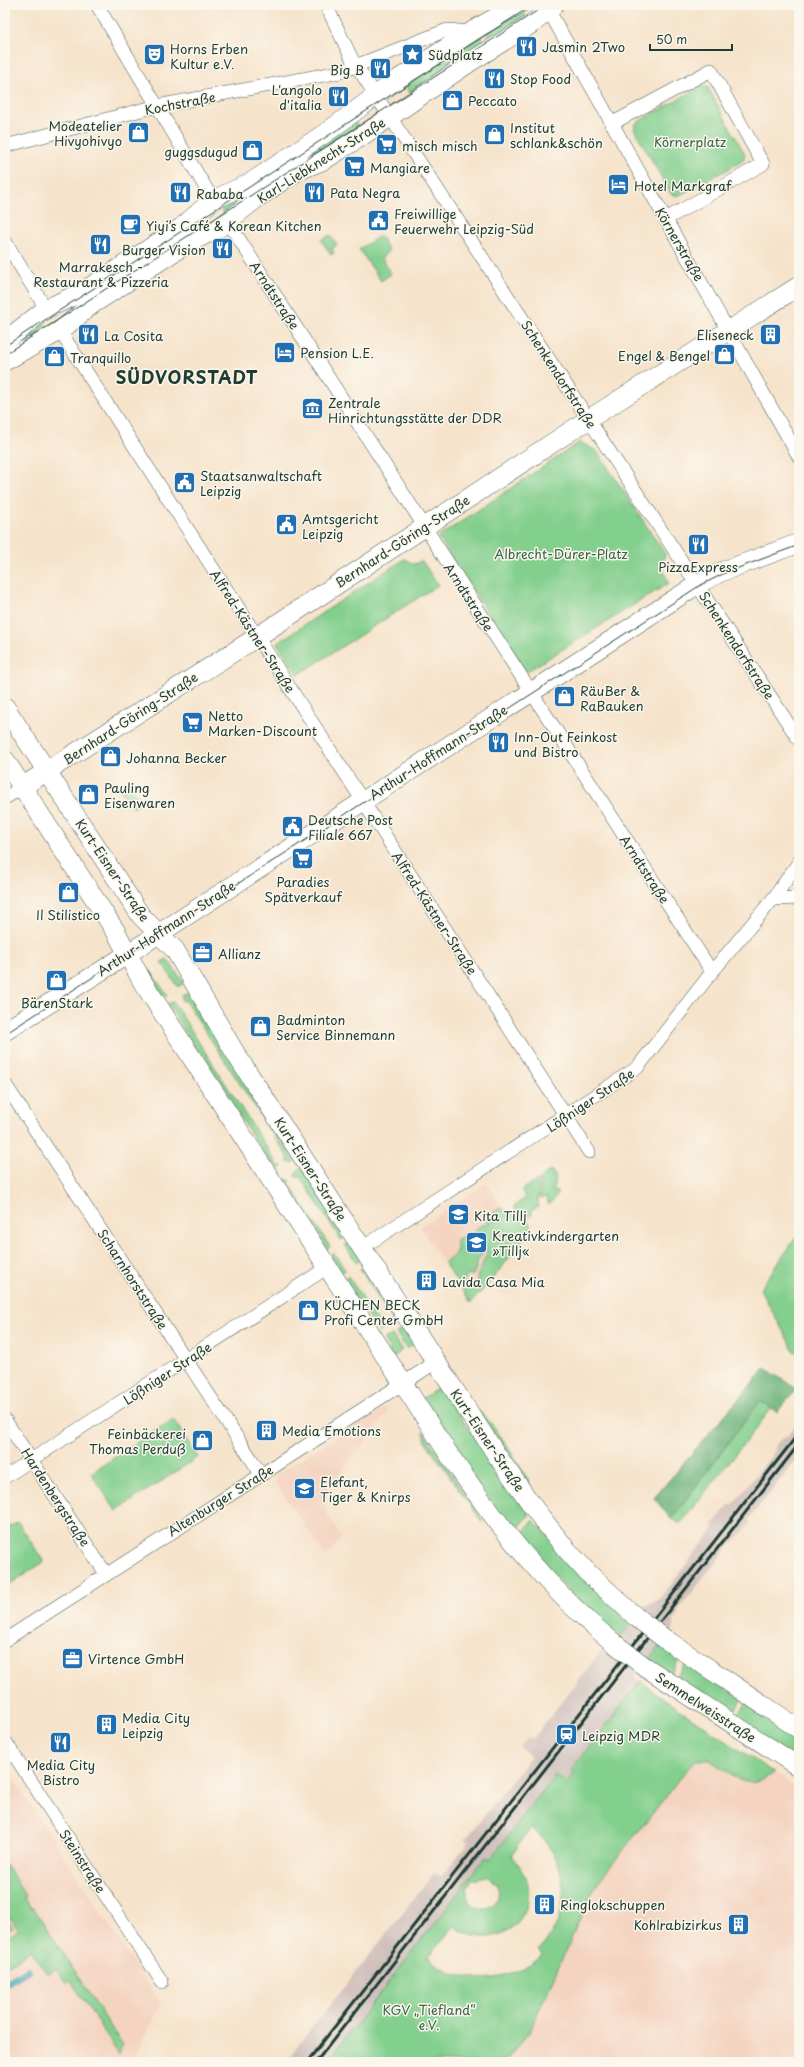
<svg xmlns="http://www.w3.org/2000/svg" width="804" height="2067" font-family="'Playpen Sans',sans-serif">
	<rect width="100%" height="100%" fill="#fbf7ec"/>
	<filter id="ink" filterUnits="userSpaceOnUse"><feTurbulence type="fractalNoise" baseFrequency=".025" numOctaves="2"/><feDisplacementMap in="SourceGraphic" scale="8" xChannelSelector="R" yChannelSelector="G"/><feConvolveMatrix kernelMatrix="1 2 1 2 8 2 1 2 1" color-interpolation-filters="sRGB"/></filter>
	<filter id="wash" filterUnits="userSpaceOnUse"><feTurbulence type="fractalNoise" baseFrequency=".012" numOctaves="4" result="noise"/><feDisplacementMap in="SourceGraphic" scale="16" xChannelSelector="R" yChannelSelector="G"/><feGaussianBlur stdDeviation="0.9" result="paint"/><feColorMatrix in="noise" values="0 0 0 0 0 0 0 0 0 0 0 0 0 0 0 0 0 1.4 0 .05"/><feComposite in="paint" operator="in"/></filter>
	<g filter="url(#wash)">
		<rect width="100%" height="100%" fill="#f6e3cb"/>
		<g fill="#f4d3c0">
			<polygon points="487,1183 523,1239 500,1270 471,1303 420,1227"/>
			<polygon points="385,1407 388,1412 324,1495 325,1511 342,1538 326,1557 275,1482 275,1475"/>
			<polygon points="695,1760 710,1760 739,1780 750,1783 760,1781 774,1773 799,1790 799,2062 505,2062 530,2029 595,1886"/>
			<polygon points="5,1766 161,2004 132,2062 5,2062"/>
		</g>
		<polygon fill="#d0c0bc" points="799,1421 799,1461 792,1465 749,1519 750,1523 735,1542 731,1543 678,1610 678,1613 674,1620 674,1628 635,1677 641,1681 571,1769 575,1773 567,1784 555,1775 489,1859 486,1857 327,2062 285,2062 434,1873 441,1877 468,1843 465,1840 531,1756 520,1747 529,1737 533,1739 601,1651 606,1655 645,1605 653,1603 661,1597 714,1529 713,1524 729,1505 733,1505 775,1451 774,1447 781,1439 786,1437"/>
		<g fill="#83cf8e" stroke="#518661" fill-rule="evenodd">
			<polygon points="523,11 527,18 491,40 487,32"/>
			<polygon points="481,36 486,44 410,93 405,86"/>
			<polygon points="702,86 708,88 745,154 743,161 678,196 671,194 634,129 636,123"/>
			<polygon points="353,118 358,127 224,214 219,205"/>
			<polygon points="330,235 337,245 332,249 334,253 331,255 321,240"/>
			<polygon points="380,236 389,250 382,258 391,274 381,281 359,249"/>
			<polygon points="42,321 47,329 5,356 5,345"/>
			<polygon points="580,442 597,451 665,554 663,570 669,583 526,672 438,537"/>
			<polygon points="404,559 414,564 422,561 438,585 298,675 277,643"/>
			<polygon points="129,785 141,803 133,808 121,790"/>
			<polygon points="114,904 124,921 119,925 110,907"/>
			<polygon points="167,959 184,983 178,987 161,962"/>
			<polygon points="149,969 167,995 161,997 145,972"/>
			<polygon points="186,993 190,994 295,1161 294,1163 287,1162 289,1159 185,1000 182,1001 182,995"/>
			<polygon points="173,1002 279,1167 282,1165 277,1174 167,1004"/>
			<polygon points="301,1167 348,1236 341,1240 299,1175 296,1177 296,1172"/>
			<polygon points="551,1170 556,1177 553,1189 558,1194 549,1205 546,1197 540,1199 541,1177"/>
			<polygon points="285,1179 291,1181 288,1182 330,1247 324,1252 282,1181"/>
			<path d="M539,1180L538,1207L531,1211L532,1215L527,1219L532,1227L500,1270L471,1303L444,1263C453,1257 460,1251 456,1240C467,1232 487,1234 483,1251C482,1255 480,1257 478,1260C476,1265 476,1270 473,1275H468L464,1280L465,1287L472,1290L478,1284L477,1277L487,1253L485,1237L474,1231L481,1225L488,1224L489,1222L482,1219L502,1207L508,1215L516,1210L514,1206L525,1198L522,1190ZM504,1231L516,1236L514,1242L499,1236Z"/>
			<polygon points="799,1233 799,1349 795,1353 760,1289"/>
			<polygon points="351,1241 362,1259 357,1263 345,1245"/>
			<polygon points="334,1253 345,1270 339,1274 328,1257"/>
			<polygon points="366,1264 400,1321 393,1323 390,1321 392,1319 360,1269"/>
			<polygon points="348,1276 381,1326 384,1324 385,1328 380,1332 342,1280"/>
			<polygon points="404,1329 416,1343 408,1348 406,1348 396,1333"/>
			<polygon points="392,1335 402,1350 393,1358 384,1339"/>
			<path d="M440,1387C468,1430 500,1471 530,1514L513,1535L420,1400Z"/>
			<polygon points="760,1401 772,1408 681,1523 671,1519"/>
			<path d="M478,1411C495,1422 516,1461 528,1479L530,1487Z"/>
			<polygon points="173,1419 198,1457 116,1511 91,1473"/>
			<polygon points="423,1431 483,1521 482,1522 426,1442"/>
			<polygon points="533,1520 633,1621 618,1639 517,1540"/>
			<polygon points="18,1522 44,1562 5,1587 5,1530"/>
			<polygon points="661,1644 681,1658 669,1676 648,1661"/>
			<polygon points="687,1662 742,1699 731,1717 675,1679"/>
			<path d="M641,1681L659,1696L774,1773L760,1781L750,1783L739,1780L710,1760H695L595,1886L530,2030L505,2062H327L486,1857L490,1859L555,1775L567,1783L575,1773L571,1770ZM531,1828C571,1859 574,1914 539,1950L543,1955C511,1984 462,1988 428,1957L454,1926C504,1963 557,1899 511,1856ZM486,1876L497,1884C507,1913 463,1918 467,1888L472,1879Z"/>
			<polygon points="747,1702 799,1736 799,1761 735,1719"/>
			<polygon points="5,1863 26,1896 24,1897 31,1908 33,1907 122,2044 119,2055 71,1981 66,1984 56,1968 47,1974 31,1950 7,1966 5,1962 5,1939 18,1930 5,1910"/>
			<polygon points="5,1916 13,1928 5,1933"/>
		</g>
		<polygon fill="#6ab279" stroke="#447856" points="765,1368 797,1389 777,1412 760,1401 671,1519 654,1498"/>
		<polygon fill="#3eabbd" stroke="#2e7478" points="29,1966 32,1971 5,1987 5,1980"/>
	</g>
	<g filter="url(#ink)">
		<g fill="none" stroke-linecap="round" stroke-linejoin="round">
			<defs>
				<g id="street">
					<polyline points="97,5 213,200"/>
					<polyline points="326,5 352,59 369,85 799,740"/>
					<polyline points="549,11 799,457"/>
					<polyline points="611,124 711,70 763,164 666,219"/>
					<polyline points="5,146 157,106 340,72 447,30 471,32"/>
					<polyline points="228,222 712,972"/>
					<polyline points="5,241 46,309"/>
					<polyline points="60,331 589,1152"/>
					<polyline points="5,798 22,787"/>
					<polyline points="773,899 799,898"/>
					<polyline points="5,1084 261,1474"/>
					<polyline points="362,1248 637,1068 712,972 773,899 799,862"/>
					<polyline points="5,1420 106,1574"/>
					<polyline points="5,1477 328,1267"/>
					<polyline points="5,1640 436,1362"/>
					<polyline points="5,1741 162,1982"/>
				</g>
				<g id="secondary">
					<polyline points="5,341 46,309 84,291 181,228 213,200 250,183 327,132 397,80 479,27 518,5"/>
					<polyline points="5,361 60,331 91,305 186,244 219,228 257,198 297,171 324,160 362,136 470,62 533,23 554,5"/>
					<polyline points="5,707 141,916 175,950 237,1056 498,1457 536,1511 566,1549 588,1573 636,1617"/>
					<path d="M5,760L116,932L142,981L450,1456C500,1528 546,1588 615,1644"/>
					<polyline points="22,787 257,637 589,419 799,286"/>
					<polyline points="5,1031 109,966 698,584 721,572 799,543"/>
					<polyline points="665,1639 799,1729"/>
					<polyline points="644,1666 799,1767"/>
				</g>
			</defs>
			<use href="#street" stroke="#3f564b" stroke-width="14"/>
			<use href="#secondary" stroke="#3f564b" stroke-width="20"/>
			<use href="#street" stroke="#fff" stroke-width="13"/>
			<use href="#secondary" stroke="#fff" stroke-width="19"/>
			<g stroke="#1f3d34" stroke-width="1">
				<polyline points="5,346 380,102 533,5"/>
				<polyline points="5,354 546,5"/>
				<polyline points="5,1034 699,586 725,573 799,545"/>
			</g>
			<g stroke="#1f3d34" stroke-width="3">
				<polyline points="307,2062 799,1433"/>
				<polyline points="316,2062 799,1444"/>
			</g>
			<defs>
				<g id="secondary-bridge">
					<polyline points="636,1617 665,1639"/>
					<polyline points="615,1644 644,1666"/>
				</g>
			</defs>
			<use href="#secondary-bridge" stroke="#3f564b" stroke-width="20" stroke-linecap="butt"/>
			<use href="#secondary-bridge" stroke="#fff" stroke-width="19"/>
		</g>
	</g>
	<defs>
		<symbol id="restaurant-square" viewBox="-11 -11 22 22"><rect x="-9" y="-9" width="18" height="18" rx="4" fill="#1f6fb2" stroke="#fbf7ec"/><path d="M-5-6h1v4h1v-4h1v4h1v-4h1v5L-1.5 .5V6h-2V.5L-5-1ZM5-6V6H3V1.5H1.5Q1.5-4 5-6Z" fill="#fff"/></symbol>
		<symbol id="sight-square" viewBox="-11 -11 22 22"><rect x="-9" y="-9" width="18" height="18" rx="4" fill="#1f6fb2" stroke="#fbf7ec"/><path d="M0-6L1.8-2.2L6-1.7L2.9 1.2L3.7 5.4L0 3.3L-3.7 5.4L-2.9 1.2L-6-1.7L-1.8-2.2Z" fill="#fff"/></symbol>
		<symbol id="theatre-square" viewBox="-11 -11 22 22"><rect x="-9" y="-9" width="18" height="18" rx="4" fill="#1f6fb2" stroke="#fbf7ec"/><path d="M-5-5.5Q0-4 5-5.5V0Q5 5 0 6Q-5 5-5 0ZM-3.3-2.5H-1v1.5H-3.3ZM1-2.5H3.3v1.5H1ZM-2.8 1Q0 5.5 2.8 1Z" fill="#fff"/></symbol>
		<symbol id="shop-square" viewBox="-11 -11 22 22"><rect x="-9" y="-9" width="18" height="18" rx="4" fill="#1f6fb2" stroke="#fbf7ec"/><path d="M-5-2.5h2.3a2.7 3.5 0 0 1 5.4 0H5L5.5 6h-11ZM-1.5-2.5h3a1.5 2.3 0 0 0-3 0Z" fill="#fff"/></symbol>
		<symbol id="supermarket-square" viewBox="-11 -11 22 22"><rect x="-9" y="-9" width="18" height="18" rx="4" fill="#1f6fb2" stroke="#fbf7ec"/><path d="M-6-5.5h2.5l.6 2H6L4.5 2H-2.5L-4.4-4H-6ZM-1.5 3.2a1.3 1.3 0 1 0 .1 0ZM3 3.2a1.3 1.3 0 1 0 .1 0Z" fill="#fff"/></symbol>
		<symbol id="hotel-square" viewBox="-11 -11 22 22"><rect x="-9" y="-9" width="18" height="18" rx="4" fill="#1f6fb2" stroke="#fbf7ec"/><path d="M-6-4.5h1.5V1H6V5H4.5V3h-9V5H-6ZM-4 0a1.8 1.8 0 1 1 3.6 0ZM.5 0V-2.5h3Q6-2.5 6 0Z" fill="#fff"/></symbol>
		<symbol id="civic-square" viewBox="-11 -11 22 22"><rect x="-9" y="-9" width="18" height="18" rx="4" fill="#1f6fb2" stroke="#fbf7ec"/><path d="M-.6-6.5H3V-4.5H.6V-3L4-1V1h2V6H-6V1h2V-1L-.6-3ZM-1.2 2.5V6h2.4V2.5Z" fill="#fff"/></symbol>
		<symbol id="cafe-square" viewBox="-11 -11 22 22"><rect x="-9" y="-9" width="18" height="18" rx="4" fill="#1f6fb2" stroke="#fbf7ec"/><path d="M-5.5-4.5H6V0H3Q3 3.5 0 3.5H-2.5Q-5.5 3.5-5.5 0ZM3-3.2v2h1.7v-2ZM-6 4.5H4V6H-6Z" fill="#fff"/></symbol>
		<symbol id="building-square" viewBox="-11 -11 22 22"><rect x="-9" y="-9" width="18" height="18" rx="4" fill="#1f6fb2" stroke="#fbf7ec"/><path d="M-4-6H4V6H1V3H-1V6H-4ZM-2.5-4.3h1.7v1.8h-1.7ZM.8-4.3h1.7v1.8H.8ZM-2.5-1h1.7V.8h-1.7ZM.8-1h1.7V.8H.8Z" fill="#fff"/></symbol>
		<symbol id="museum-square" viewBox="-11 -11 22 22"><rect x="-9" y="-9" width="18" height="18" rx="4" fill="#1f6fb2" stroke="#fbf7ec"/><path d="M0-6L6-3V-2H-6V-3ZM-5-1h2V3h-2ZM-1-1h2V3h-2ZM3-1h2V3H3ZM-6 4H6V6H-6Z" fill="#fff"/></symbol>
		<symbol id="office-square" viewBox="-11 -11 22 22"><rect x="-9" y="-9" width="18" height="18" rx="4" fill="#1f6fb2" stroke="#fbf7ec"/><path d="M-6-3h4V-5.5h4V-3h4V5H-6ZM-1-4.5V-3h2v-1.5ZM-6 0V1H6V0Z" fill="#fff"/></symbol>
		<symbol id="school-square" viewBox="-11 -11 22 22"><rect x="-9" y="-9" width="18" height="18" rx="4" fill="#1f6fb2" stroke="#fbf7ec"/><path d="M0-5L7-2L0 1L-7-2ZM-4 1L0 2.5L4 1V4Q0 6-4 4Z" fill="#fff"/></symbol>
		<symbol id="station-square" viewBox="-11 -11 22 22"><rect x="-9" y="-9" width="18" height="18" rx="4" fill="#1f6fb2" stroke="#fbf7ec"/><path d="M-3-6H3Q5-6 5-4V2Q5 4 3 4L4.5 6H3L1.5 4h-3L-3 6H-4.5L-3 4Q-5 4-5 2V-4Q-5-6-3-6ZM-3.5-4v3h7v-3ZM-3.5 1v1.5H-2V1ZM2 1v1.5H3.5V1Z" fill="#fff"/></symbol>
	</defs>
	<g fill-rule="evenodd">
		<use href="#restaurant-square" x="514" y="34" width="25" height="25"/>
		<use href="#sight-square" x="400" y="42" width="25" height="25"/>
		<use href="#theatre-square" x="142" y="42" width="25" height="25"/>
		<use href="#restaurant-square" x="368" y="56" width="25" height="25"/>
		<use href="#restaurant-square" x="482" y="66" width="25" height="25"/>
		<use href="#restaurant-square" x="326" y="84" width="25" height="25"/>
		<use href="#shop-square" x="440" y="88" width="25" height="25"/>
		<use href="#shop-square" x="126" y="120" width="25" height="25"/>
		<use href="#shop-square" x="482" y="122" width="25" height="25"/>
		<use href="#supermarket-square" x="374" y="132" width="25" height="25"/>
		<use href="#shop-square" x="240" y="138" width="25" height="25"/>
		<use href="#supermarket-square" x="342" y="154" width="25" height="25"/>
		<use href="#hotel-square" x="606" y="172" width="25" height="25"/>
		<use href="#restaurant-square" x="302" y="180" width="25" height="25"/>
		<use href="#restaurant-square" x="168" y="180" width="25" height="25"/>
		<use href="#civic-square" x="366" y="208" width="25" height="25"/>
		<use href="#cafe-square" x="118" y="212" width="25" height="25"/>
		<use href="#restaurant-square" x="88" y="232" width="25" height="25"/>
		<use href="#restaurant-square" x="210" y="236" width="25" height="25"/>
		<use href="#building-square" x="758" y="322" width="25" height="25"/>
		<use href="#restaurant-square" x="76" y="322" width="25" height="25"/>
		<use href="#hotel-square" x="272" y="340" width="25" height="25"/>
		<use href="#shop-square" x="712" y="342" width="25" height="25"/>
		<use href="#shop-square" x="42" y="344" width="25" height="25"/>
		<use href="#museum-square" x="300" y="396" width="25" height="25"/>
		<use href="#civic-square" x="172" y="470" width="25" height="25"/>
		<use href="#civic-square" x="274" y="512" width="25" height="25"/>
		<use href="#restaurant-square" x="686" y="532" width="25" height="25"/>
		<use href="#shop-square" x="552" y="684" width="25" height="25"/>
		<use href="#supermarket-square" x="180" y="710" width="25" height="25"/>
		<use href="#restaurant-square" x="486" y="730" width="25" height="25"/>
		<use href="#shop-square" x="98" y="744" width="25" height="25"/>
		<use href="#shop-square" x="76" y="782" width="25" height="25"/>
		<use href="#civic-square" x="280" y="814" width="25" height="25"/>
		<use href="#supermarket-square" x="290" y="846" width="25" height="25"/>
		<use href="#shop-square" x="56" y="880" width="25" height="25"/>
		<use href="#office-square" x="190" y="940" width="25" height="25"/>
		<use href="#shop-square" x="44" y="968" width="25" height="25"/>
		<use href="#shop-square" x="248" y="1014" width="25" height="25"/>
		<use href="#school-square" x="446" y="1202" width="25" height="25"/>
		<use href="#school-square" x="464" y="1230" width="25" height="25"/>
		<use href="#building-square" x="414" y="1268" width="25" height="25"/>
		<use href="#shop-square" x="296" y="1298" width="25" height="25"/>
		<use href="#building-square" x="254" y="1418" width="25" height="25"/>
		<use href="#shop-square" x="190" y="1428" width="25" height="25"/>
		<use href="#school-square" x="292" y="1476" width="25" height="25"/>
		<use href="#office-square" x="60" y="1646" width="25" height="25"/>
		<use href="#building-square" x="94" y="1712" width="25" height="25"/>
		<use href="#station-square" x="554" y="1722" width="25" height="25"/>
		<use href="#restaurant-square" x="48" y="1730" width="25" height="25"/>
		<use href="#building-square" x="532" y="1892" width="25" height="25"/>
		<use href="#building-square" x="726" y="1912" width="25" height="25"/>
	</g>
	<g text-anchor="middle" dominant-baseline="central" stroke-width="3" stroke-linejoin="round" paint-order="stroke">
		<g font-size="13" fill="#1f3d34" stroke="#fbf7ec" text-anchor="start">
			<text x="542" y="46">Jasmin 2Two</text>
			<text x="170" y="48">Horns Erben<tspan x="170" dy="15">Kultur e.V.</tspan></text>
			<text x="428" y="54">Südplatz</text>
			<text x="364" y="69" text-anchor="end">Big B</text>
			<text x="510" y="78">Stop Food</text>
			<text x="322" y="89" text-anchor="end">L'angolo<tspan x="322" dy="15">d'italia</tspan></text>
			<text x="468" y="100">Peccato</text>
			<text x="122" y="125" text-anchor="end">Modeatelier<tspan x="122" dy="15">Hivyohivyo</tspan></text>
			<text x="510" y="127">Institut<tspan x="510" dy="15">schlank&amp;schön</tspan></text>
			<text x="402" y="145">misch misch</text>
			<text x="238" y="151" text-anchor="end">guggsdugud</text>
			<text x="370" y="167">Mangiare</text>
			<text x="634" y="185">Hotel Markgraf</text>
			<text x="330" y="192">Pata Negra</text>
			<text x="196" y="193">Rababa</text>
			<text x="394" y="213">Freiwillige<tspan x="394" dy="15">Feuerwehr Leipzig-Süd</tspan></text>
			<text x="146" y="225">Yiyi’s Café &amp; Korean Kitchen</text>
			<text x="206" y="249" text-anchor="end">Burger Vision</text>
			<text x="101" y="266" text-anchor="middle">Marrakesch -<tspan x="101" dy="15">Restaurant &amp; Pizzeria</tspan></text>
			<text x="754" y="334" text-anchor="end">Eliseneck</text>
			<text x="104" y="335">La Cosita</text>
			<text x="300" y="352">Pension L.E.</text>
			<text x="710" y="355" text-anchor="end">Engel &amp; Bengel</text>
			<text x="70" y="357">Tranquillo</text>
			<text x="328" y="402">Zentrale<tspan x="328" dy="15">Hinrichtungsstätte der DDR</tspan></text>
			<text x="200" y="475">Staatsanwaltschaft<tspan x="200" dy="15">Leipzig</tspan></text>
			<text x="302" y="518">Amtsgericht<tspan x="302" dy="15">Leipzig</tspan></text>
			<text x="698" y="566" text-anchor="middle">PizzaExpress</text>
			<text x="580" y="690">RäuBer &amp;<tspan x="580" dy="15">RaBauken</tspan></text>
			<text x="208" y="715">Netto<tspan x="208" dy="15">Marken-Discount</tspan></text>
			<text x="514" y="736">Inn-Out Feinkost<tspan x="514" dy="15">und Bistro</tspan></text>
			<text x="126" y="757">Johanna Becker</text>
			<text x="104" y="787">Pauling<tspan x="104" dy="15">Eisenwaren</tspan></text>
			<text x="308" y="819">Deutsche Post<tspan x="308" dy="15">Filiale 667</tspan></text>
			<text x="303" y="881" text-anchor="middle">Paradies<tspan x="303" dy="15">Spätverkauf</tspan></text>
			<text x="68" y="914" text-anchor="middle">Il Stilistico</text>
			<text x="218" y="953">Allianz</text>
			<text x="57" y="1002" text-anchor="middle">BärenStark</text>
			<text x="276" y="1019">Badminton<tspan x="276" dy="15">Service Binnemann</tspan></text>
			<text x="474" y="1215">Kita Tillj</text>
			<text x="492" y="1235">Kreativkindergarten<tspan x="492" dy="15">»Tillj«</tspan></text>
			<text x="442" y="1281">Lavida Casa Mia</text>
			<text x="324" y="1304">KÜCHEN BECK<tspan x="324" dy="15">Profi Center GmbH</tspan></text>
			<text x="282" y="1430">Media Emotions</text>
			<text x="186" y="1433" text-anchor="end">Feinbäckerei<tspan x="186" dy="15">Thomas Perduß</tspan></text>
			<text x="320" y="1481">Elefant,<tspan x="320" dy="15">Tiger &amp; Knirps</tspan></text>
			<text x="88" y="1658">Virtence GmbH</text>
			<text x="122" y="1717">Media City<tspan x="122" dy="15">Leipzig</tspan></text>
			<text x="582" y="1735">Leipzig MDR</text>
			<text x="61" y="1764" text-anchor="middle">Media City<tspan x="61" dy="15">Bistro</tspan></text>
			<text x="560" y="1904">Ringlokschuppen</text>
			<text x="722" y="1924" text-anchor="end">Kohlrabizirkus</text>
		</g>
		<g font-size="13" fill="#1f3d34" stroke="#fbf7ec">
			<text transform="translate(180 103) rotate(-11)">Kochstraße</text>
			<text transform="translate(321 160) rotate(-32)">Karl-Liebknecht-Straße</text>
			<text transform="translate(680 244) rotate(60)">Körnerstraße</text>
			<text transform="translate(275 295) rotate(57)">Arndtstraße</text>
			<text transform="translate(559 374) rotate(57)">Schenkendorfstraße</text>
			<text transform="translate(402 541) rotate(-33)">Bernhard-Göring-Straße</text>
			<text transform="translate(469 597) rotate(57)">Arndtstraße</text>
			<text transform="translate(253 631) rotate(57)">Alfred-Kästner-Straße</text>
			<text transform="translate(737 645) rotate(57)">Schenkendorfstraße</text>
			<text transform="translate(130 718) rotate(-33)">Bernhard-Göring-Straße</text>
			<text transform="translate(438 752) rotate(-33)">Arthur-Hoffmann-Straße</text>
			<text transform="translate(645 869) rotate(57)">Arndtstraße</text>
			<text transform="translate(113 870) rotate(56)">Kurt-Eisner-Straße</text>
			<text transform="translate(435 913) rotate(57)">Alfred-Kästner-Straße</text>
			<text transform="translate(166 928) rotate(-33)">Arthur-Hoffmann-Straße</text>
			<text transform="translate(590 1100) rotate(-34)">Lößniger Straße</text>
			<text transform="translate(311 1169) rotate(57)">Kurt-Eisner-Straße</text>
			<text transform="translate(133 1279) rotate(57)">Scharnhorststraße</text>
			<text transform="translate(167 1373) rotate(-33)">Lößniger Straße</text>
			<text transform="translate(488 1440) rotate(56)">Kurt-Eisner-Straße</text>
			<text transform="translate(56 1497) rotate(57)">Hardenbergstraße</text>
			<text transform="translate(220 1500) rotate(-32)">Altenburger Straße</text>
			<text transform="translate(706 1707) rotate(33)">Semmelweisstraße</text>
			<text transform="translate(83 1861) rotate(57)">Steinstraße</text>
		</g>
		<g font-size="13" fill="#38624a" stroke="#fbf7ec">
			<text x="690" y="141">Körnerplatz</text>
			<text x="561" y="553">Albrecht-Dürer-Platz</text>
			<text x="429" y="2009">KGV „Tiefland“<tspan x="429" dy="15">e.V.</tspan></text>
		</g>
		<g font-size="17" font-weight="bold" letter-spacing="1" fill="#1f3d34" stroke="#fbf7ec">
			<text x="187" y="377">SÜDVORSTADT</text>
		</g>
	</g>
	<rect width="804" height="2067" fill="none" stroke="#fbf7ec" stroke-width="20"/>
	<path d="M650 44v6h82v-6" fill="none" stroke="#1f3d34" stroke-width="2"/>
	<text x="656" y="44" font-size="12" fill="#1f3d34" stroke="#fbf7ec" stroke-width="3" paint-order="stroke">50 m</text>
</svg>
